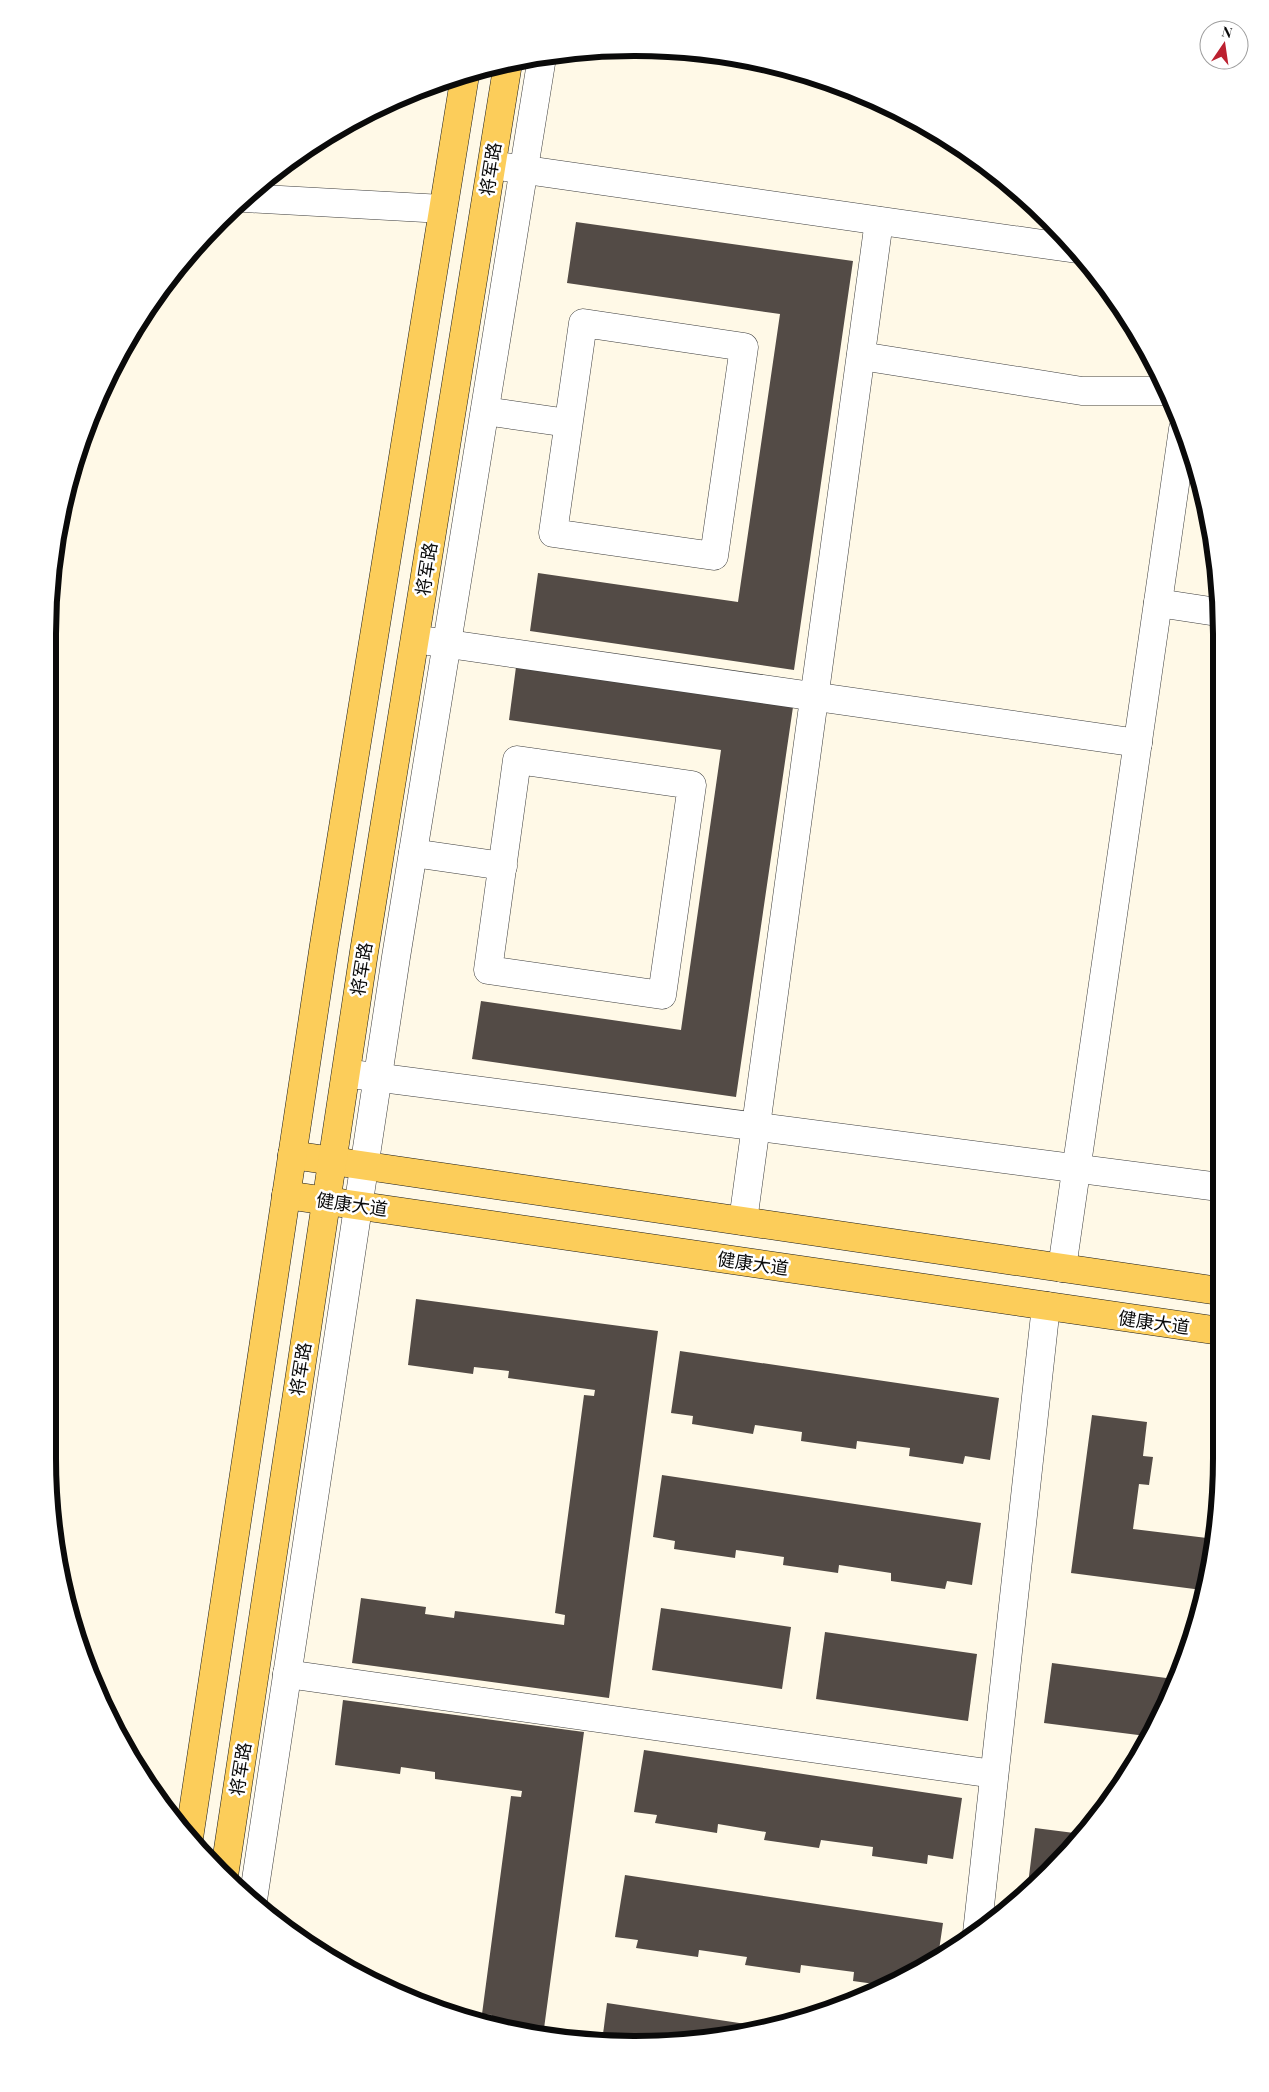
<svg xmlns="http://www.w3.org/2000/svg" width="1269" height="2092" font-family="'Playfair Display','Noto Sans SC',serif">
	<rect width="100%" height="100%" fill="#fff9e7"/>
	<g fill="#534b46">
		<polygon points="576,222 853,261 794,670 530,631 538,573 738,602 780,314 567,283"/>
		<polygon points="516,667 793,707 736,1097 472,1059 481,1001 681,1030 721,750 509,720"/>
		<polygon points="416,1299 658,1331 609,1698 352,1663 361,1598 426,1607 425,1614 454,1618 455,1611 564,1625 565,1615 555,1613 584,1395 594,1396 595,1390 508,1378 509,1371 474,1367 473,1374 408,1365"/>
		<polygon points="680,1351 999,1398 990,1460 965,1456 963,1464 909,1456 910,1448 857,1441 856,1449 801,1441 802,1432 755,1425 753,1434 692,1424 693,1416 671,1413"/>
		<polygon points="1092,1415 1147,1422 1143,1456 1153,1457 1149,1485 1139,1484 1133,1529 1207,1538 1208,1529 1214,1530 1202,1590 1071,1573"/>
		<polygon points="662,1475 981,1523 972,1585 947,1581 945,1589 891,1581 891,1573 839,1565 838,1573 783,1565 784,1557 736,1550 735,1558 674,1549 675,1541 653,1537"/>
		<polygon points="661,1608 791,1627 782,1689 652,1670"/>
		<polygon points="825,1632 977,1654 968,1721 816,1699"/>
		<polygon points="1052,1663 1174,1679 1146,1736 1044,1723"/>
		<polygon points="343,1700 584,1732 543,2036 491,2024 492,2015 482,2014 511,1796 521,1797 522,1791 435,1779 435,1772 401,1767 400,1774 335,1765"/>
		<polygon points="644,1750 962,1798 953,1859 928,1855 927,1864 872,1856 873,1847 821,1840 819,1848 764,1840 766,1832 718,1824 717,1833 655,1823 657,1815 634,1812"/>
		<polygon points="1035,1828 1082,1834 1050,1872 1027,1892"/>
		<polygon points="625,1875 943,1923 938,1957 889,1986 853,1981 854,1972 801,1965 800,1973 745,1965 747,1957 699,1950 698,1957 636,1948 638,1940 615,1937"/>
		<polygon points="607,2003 765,2027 711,2039 634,2044 602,2042"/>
	</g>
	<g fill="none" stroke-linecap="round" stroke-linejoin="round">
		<defs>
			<g id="minor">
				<polyline points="505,167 1077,249"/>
				<polyline points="245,198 443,209"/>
				<polygon points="583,323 744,347 714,556 553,533"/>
				<polyline points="861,356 1082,391 1166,391"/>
				<polyline points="485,411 568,423"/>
				<polyline points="1158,603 1217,612"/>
				<polyline points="428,641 1138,743"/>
				<polygon points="517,760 692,785 662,995 488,970"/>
				<polyline points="413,853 503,866"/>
				<polyline points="359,1075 1219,1187"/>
				<polyline points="743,1221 879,221"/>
				<polyline points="1062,1268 1183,429"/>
				<polyline points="287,1674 994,1774"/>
				<polyline points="253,1900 396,957 542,57"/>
				<polyline points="977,1933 1046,1306"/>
			</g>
			<g id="major">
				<polyline points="292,1155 1219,1291"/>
				<polyline points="286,1195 1220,1331"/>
				<polyline points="189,1838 324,945 465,75"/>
				<polyline points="224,1876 364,952 508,63"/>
			</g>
		</defs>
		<use href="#minor" stroke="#3d3d3d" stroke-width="29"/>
		<use href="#major" stroke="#1b1b1b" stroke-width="29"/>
		<use href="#minor" stroke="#fff" stroke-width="28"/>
		<use href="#major" stroke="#fccd5a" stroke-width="28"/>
	</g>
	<g text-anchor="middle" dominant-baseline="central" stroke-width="5" stroke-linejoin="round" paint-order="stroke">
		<g font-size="18" fill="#0a0a0a" stroke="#fff">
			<text transform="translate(490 169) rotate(-81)">将军路</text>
			<text transform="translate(426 569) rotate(-81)">将军路</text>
			<text transform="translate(361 969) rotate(-81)">将军路</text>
			<text transform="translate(352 1204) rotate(8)">健康大道</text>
			<text transform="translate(753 1263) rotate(8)">健康大道</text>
			<text transform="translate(1154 1322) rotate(8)">健康大道</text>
			<text transform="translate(300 1369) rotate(-81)">将军路</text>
			<text transform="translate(240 1769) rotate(-81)">将军路</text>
		</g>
	</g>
	<path d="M0 0H1269V2092H0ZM634 56H635A578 578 0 0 1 1213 634V1458A578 578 0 0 1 635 2036H634A578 578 0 0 1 56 1458V634A578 578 0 0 1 634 56Z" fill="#fff" fill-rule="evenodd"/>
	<path fill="none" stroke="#0a0a0a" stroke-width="6" d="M634 56H635A578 578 0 0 1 1213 634V1458A578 578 0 0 1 635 2036H634A578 578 0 0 1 56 1458V634A578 578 0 0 1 634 56Z"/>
	<g transform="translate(1224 45) rotate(13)"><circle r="24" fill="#ffffff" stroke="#9d9d9d"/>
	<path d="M0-4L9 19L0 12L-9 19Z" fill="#bc2130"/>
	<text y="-8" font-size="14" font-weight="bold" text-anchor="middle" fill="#0a0a0a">N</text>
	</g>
</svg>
